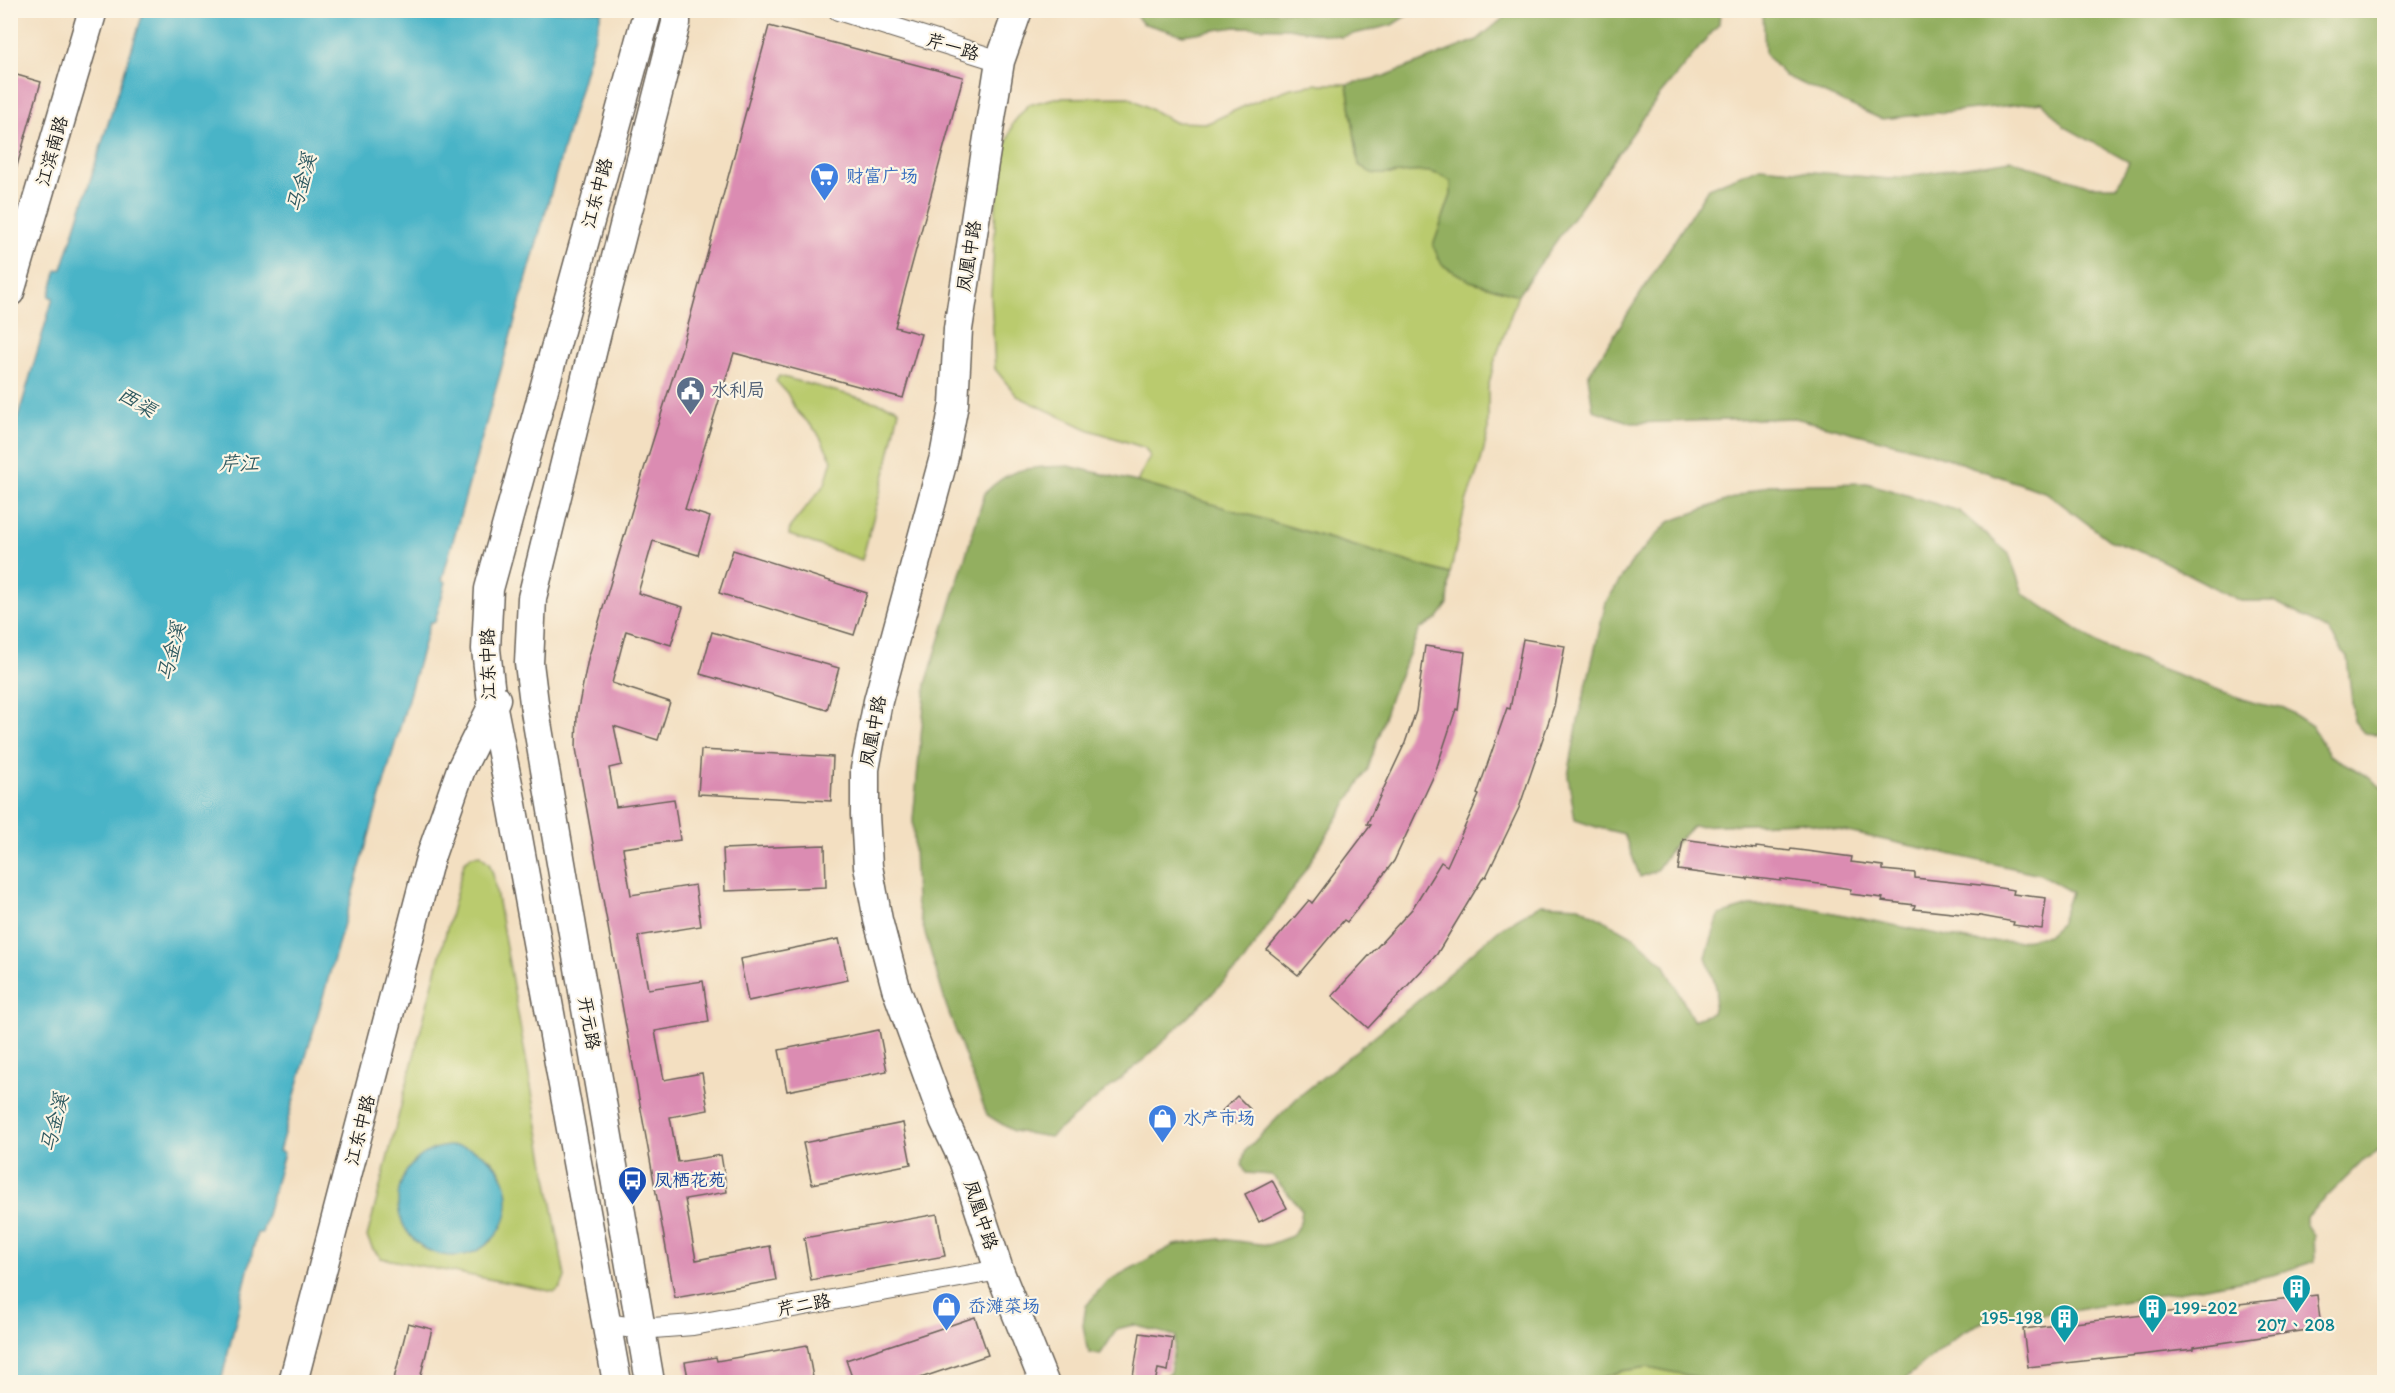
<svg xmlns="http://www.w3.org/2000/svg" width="2395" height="1393" font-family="Itim,'LXGW WenKai TC',sans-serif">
	<rect width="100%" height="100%" fill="#fcf5e5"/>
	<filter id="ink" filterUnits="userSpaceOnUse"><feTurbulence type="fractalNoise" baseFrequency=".0167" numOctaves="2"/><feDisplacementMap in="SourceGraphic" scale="12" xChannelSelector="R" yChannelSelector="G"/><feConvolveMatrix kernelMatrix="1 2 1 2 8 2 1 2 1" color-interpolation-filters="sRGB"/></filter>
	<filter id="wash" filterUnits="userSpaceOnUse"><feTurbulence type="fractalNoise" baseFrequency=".008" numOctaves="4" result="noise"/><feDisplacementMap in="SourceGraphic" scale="24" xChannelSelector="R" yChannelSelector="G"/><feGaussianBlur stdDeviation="1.35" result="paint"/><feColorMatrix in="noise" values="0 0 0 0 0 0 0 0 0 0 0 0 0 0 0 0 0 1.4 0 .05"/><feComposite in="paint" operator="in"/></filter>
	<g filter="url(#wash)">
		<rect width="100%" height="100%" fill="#f3dfc1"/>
		<g fill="#bacb6e" stroke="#6b7445" stroke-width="1.5" fill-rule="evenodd">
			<polygon points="1318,84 1347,84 1359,165 1406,172 1431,171 1441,174 1451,182 1451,195 1444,214 1470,281 1518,295 1494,363 1488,388 1488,432 1481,461 1466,502 1450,574 1137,482 1150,456 1145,448 1087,429 1017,396 995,369 991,296 998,170 1013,123 1028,105 1055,98 1129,97 1174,122 1208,123 1249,104 1291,88"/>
			<polygon points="779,376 894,407 899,410 886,470 862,560 789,535 790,527 825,484 832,460 817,432 795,409 787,393 776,381"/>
			<path d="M480,855L489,863L493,874L565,1277L561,1287L555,1292L381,1258L373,1249L367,1237L464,863L471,856ZM476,1151L491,1160L502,1174L492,1241C466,1259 450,1260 421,1247Z"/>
			<polygon points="1648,1367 1706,1379 1708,1382 1588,1382 1622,1371"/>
		</g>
		<g fill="#93af61" stroke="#58663e" stroke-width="1.5">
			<path d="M1513,10L1720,11L1719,24L1659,96L1518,295L1470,281L1442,265L1433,246L1451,195V182C1426,162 1404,177 1376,174C1370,174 1364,168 1359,165L1347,84L1382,77L1477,40Z"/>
			<polygon points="1133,11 1414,11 1392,25 1341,37 1288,28 1235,27 1183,35 1142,23"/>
			<polygon points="1763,11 2384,11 2384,735 2364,733 2354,721 2347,657 2328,630 2274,601 2240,601 2155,557 2109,540 2047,493 1932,453 1795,418 1632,423 1593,410 1588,376 1708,188 1760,167 1889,179 2011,160 2090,186 2117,186 2129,162 2065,127 2042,102 1881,119 1785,76 1765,54"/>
			<path d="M1068,466L1137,482L1450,574L1448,604L1437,619L1420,629L1391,696L1368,769L1295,886L1242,964L1148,1056L1050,1137L1013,1131L987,1115L946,1005L916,902L913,819L926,684L985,493C1012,465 1031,468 1068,466Z"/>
			<polygon points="1867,483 1959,511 2009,554 2023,593 2103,647 2254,703 2286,709 2312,726 2329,755 2364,774 2384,789 2384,1148 2365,1159 2307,1217 2307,1225 2314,1235 2315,1261 2273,1275 2060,1313 1997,1316 1964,1331 1901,1382 1708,1382 1705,1379 1648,1367 1622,1371 1588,1382 1159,1382 1162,1376 1170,1373 1176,1336 1133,1325 1117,1329 1100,1355 1090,1353 1087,1348 1083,1325 1086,1306 1106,1282 1174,1245 1220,1239 1268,1245 1292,1236 1300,1223 1302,1210 1272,1175 1246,1173 1242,1165 1245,1151 1297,1098 1413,1005 1498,930 1541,904 1579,906 1634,937 1664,964 1693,1020 1712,1013 1717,990 1706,957 1719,915 1749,906 1795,905 1976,942 2019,941 2048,935 2060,924 2071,892 2040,874 1802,822 1693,826 1673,846 1656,871 1640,877 1624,834 1599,828 1575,820 1568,776 1578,721 1606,602 1633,560 1669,522 1768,485"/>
		</g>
		<g fill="#4ab4c7" stroke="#336872" stroke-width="1.5">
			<polygon points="144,10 602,11 442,580 446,582 435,622 430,622 279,1151 284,1153 262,1233 257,1233 221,1382 11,1382 11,441 53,298 49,296 57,270 62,269"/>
			<circle cx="453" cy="1201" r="55"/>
		</g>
		<g id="blocks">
			<g fill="#db8cb2">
				<polygon points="769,26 963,77 895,327 921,334 903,398 734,353 685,509 710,517 698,555 653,541 638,593 683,607 671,645 626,631 612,683 670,702 658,740 614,726 622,765 609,768 616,807 674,799 680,840 623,848 631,895 695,885 701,926 638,936 648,989 703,981 709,1022 655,1031 664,1080 702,1073 708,1110 670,1117 678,1162 721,1155 727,1192 685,1199 696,1260 770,1246 776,1280 675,1298 580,772 576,748 577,714 588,659 644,469 681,351"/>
				<polygon points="10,73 41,82 15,173 10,172"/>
				<polygon points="733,550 867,593 854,635 719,593"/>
				<polygon points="712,632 839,668 827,710 700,674"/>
				<polygon points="1523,639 1565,646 1554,706 1519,808 1486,877 1484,876 1437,954 1368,1028 1332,996 1412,909 1441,862 1447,866 1479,795 1477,794 1507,708 1510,709"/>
				<polygon points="1425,646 1465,652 1458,710 1456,709 1435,773 1394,861 1347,922 1344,920 1298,975 1267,950 1309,900 1312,903 1371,825 1367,824 1405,743 1416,711"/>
				<polygon points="701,750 833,757 831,801 698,794"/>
				<polygon points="1683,839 1756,849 1756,847 1790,851 1791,849 1852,857 1851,862 1883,866 1883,870 1915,873 1915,878 1980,885 2014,890 2013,894 2046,898 2042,929 2013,925 2014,922 1981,916 1914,909 1915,905 1882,901 1883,898 1850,894 1851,889 1819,884 1781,879 1781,881 1747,877 1747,879 1678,870"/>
				<polygon points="825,845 826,887 725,891 723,849"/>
				<polygon points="839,939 848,980 748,1001 740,959"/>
				<polygon points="879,1030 887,1071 787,1091 779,1050"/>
				<polygon points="1237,1096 1250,1109 1235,1124 1222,1111"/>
				<polygon points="903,1123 911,1164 812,1184 803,1143"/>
				<polygon points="1272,1180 1287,1208 1259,1222 1245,1194"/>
				<polygon points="937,1214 945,1256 811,1280 804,1238"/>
				<polygon points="2317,1295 2321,1328 2194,1347 2194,1349 2028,1367 2023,1329"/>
				<polygon points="975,1317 988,1355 906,1383 854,1383 846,1360"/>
				<polygon points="408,1323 432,1329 419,1383 393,1383"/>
				<polygon points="1140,1333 1173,1338 1168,1371 1158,1369 1155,1383 1132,1383"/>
				<polygon points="807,1345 814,1383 689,1383 685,1362 716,1357 717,1361"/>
			</g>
		</g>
	</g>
	<g filter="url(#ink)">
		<use href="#blocks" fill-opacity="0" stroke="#676056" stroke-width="1.5"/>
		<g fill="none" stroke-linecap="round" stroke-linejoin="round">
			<defs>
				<g id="street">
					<polyline points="838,10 1000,61"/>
					<polyline points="607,1324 640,1329 693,1325 999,1270"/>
				</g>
				<g id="secondary">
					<polyline points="1018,10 1000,61 958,329 954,404 944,457 878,701 865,769 865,815 868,866 878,920 896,988 944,1120 963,1160 999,1270 1044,1382"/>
					<polyline points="10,292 93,10"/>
					<polyline points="293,1382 430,858 461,769 496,699"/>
					<polyline points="617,1382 511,799 492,703 486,649 489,589 648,10"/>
					<polyline points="650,1382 535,711 529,663 532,598 598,328 676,23 676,10"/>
				</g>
			</defs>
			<use href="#street" stroke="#676056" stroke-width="22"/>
			<use href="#secondary" stroke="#676056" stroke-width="31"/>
			<use href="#street" stroke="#fff" stroke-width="20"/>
			<use href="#secondary" stroke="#fff" stroke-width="28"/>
		</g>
	</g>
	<defs>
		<symbol id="supermarket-pin" viewBox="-11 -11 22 30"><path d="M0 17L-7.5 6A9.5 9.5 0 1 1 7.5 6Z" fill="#3f7fe0" stroke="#fcf5e5"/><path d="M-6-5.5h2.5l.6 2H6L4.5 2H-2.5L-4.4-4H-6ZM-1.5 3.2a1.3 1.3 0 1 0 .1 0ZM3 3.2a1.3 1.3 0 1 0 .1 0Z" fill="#fff"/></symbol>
		<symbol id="civic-pin" viewBox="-11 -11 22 30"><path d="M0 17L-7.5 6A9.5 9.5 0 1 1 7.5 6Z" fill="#5c6f8a" stroke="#fcf5e5"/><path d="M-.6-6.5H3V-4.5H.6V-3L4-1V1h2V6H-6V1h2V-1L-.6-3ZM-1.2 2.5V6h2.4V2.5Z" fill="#fff"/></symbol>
		<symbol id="shop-pin" viewBox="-11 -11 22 30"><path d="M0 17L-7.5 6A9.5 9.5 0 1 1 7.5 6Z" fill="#3f7fe0" stroke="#fcf5e5"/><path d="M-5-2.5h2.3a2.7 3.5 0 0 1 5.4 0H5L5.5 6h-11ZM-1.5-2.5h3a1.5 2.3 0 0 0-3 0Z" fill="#fff"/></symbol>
		<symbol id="bus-pin" viewBox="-11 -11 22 30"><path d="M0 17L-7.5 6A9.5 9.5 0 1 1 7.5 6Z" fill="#1a4fb4" stroke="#fcf5e5"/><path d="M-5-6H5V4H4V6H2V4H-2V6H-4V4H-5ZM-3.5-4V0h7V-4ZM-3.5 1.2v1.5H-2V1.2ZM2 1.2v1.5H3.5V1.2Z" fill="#fff"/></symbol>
		<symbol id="building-pin" viewBox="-11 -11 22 30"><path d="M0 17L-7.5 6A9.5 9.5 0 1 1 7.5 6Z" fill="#0f9aa8" stroke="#fcf5e5"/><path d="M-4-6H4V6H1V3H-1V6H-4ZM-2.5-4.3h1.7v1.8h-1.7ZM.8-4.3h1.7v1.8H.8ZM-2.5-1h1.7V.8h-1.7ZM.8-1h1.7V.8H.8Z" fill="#fff"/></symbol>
	</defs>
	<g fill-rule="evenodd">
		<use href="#supermarket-pin" x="808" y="160" width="33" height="45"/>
		<use href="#civic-pin" x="674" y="374" width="33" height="45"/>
		<use href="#shop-pin" x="1146" y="1102" width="33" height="45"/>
		<use href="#bus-pin" x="616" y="1164" width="33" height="45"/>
		<use href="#building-pin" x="2280" y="1272" width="33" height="45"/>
		<use href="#shop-pin" x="930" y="1290" width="33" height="45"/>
		<use href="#building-pin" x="2136" y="1292" width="33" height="45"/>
		<use href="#building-pin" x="2048" y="1302" width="33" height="45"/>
	</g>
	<g text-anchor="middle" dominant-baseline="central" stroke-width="4.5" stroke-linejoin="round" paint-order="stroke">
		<g font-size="18" fill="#1c1c1c" stroke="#fcf5e5">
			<text transform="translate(953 47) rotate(17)">芹一路</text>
			<text transform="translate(52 151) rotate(-74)">江滨南路</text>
			<text transform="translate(597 193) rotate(-75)">江东中路</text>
			<text transform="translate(969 256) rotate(-81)">凤凰中路</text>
			<text transform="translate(488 664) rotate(-91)">江东中路</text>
			<text transform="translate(873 731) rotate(-79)">凤凰中路</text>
			<text transform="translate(589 1023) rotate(80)">开元路</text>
			<text transform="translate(360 1130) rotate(-76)">江东中路</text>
			<text transform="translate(981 1215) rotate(72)">凤凰中路</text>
			<text transform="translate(804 1305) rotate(-10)">芹二路</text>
		</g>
		<g font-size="18" fill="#366cbe" stroke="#fcf5e5" text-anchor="start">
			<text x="846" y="176">财富广场</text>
			<text x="1183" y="1118">水产市场</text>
			<text x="968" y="1306">岙滩菜场</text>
		</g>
		<g font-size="18" fill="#4e5e75" stroke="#fcf5e5" text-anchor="start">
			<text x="711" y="390">水利局</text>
		</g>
		<g font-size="18" fill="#164399" stroke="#fcf5e5" text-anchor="start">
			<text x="654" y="1180">凤栖花苑</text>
		</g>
		<g font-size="18" fill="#0d838f" stroke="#fcf5e5" text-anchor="start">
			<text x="2173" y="1308">199-202</text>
			<text x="2043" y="1318" text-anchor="end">195-198</text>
			<text x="2296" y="1325" text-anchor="middle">207、208</text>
		</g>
		<g font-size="20" font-style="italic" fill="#2e5960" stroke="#fcf5e5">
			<text transform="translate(301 183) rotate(-74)">马金溪</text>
			<text transform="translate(137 402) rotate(31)">西渠</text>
			<text x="239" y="463">芹江</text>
			<text transform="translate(171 652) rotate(-76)">马金溪</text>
			<text transform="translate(54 1123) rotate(-76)">马金溪</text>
		</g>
	</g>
	<rect width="2395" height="1393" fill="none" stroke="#fcf5e5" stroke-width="36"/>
</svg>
